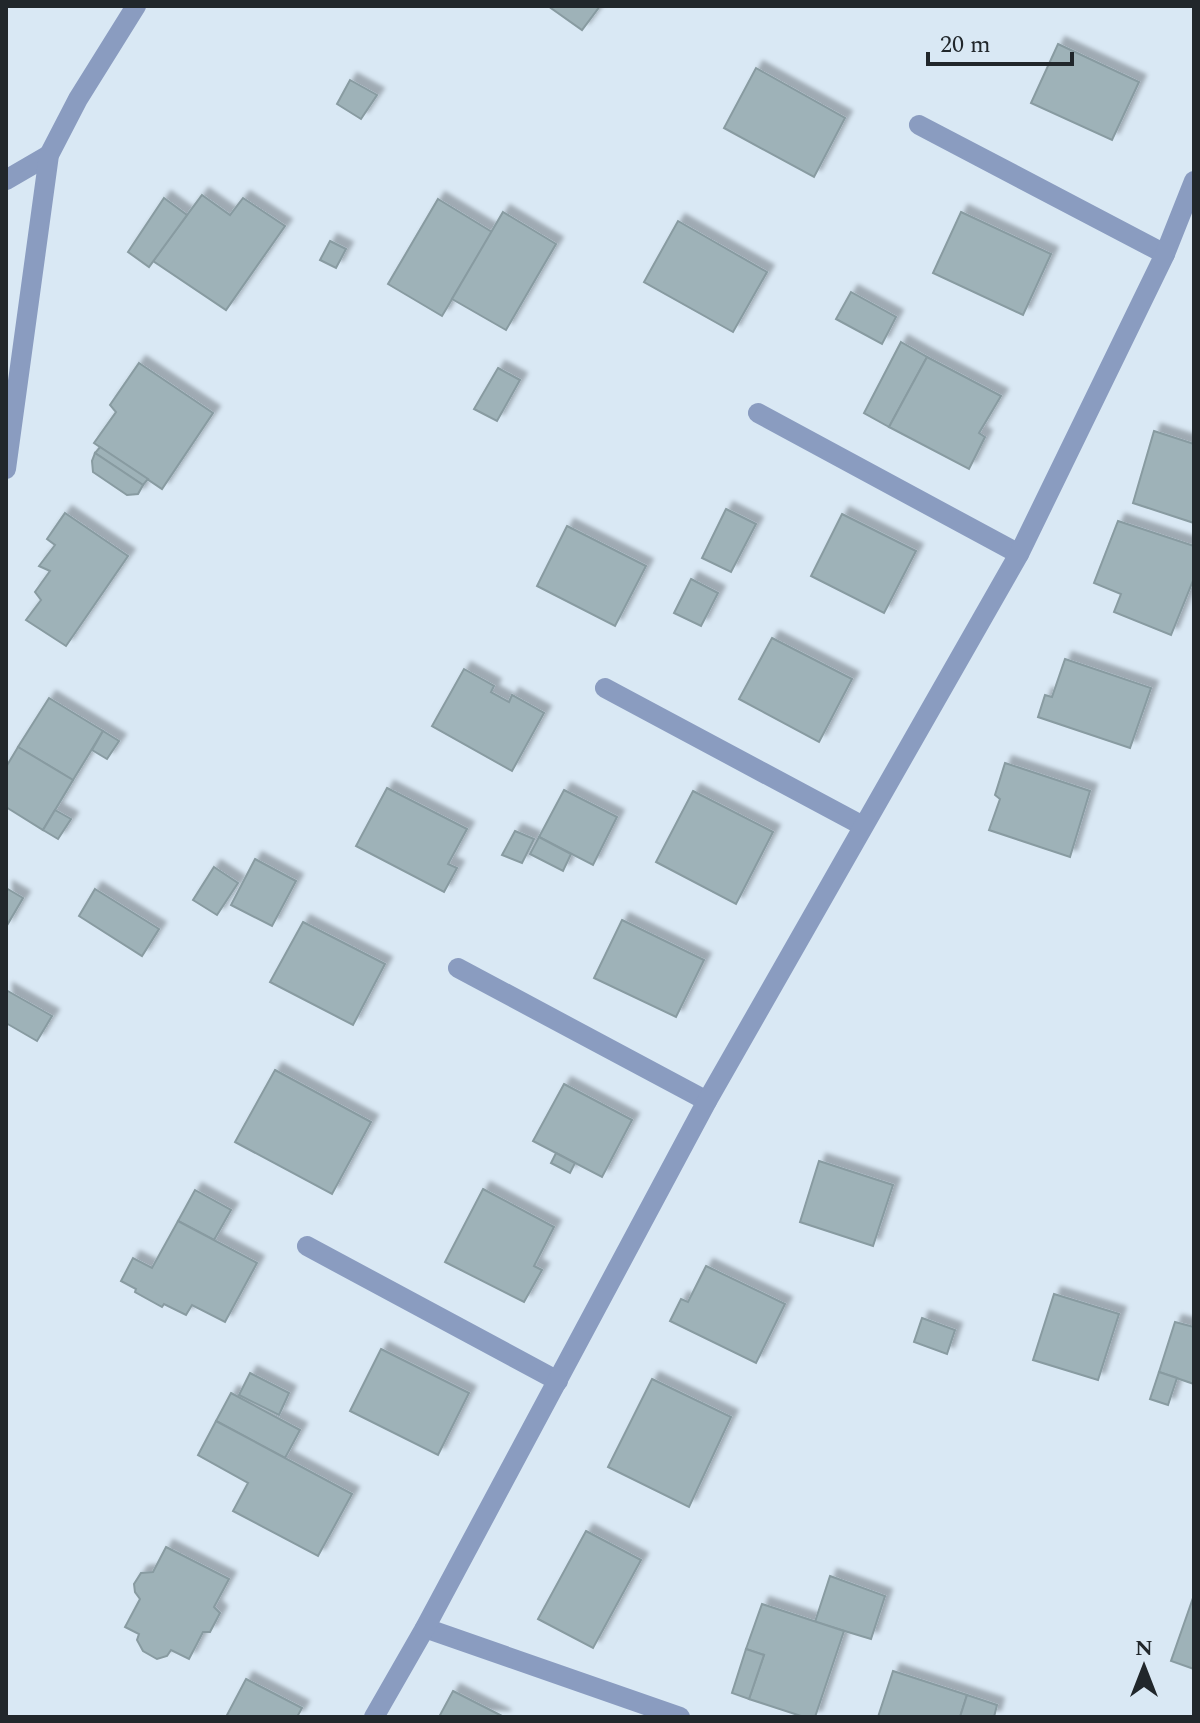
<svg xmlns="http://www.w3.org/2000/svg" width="1200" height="1723" font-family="Spectral,serif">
	<defs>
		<filter id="shadow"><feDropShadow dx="7" dy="-7" stdDeviation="2" flood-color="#0004"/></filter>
	</defs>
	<rect width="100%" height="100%" fill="#d9e8f4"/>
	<g fill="#9eb2b8" stroke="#889ba1" stroke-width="2" filter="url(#shadow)">
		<polygon points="548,6 600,6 582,30"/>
		<polygon points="1058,44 1139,82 1112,140 1031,103"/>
		<polygon points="756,68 845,118 814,177 724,128"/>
		<polygon points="350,80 377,95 361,119 337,104"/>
		<polygon points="202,195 230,215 243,198 285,226 226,310 153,261"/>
		<polygon points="164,198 187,215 149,267 128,252"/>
		<polygon points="438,199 492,232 442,316 388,284"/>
		<polygon points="503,212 556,244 506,330 452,299"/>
		<polygon points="961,212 1051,254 1023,315 933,273"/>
		<polygon points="678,221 767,272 733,332 644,282"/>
		<polygon points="330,241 346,249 336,268 320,260"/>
		<polygon points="851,292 896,317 882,344 836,319"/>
		<polygon points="901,342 927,357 889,427 864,413"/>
		<polygon points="927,357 1001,396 979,433 985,437 969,469 889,427"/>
		<polygon points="139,363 213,413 162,489 94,443 116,412 110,405"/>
		<polygon points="498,368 520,380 497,421 474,409"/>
		<polygon points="1154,431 1194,444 1194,523 1133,503"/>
		<polygon points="100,447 148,479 143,485 95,453"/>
		<polygon points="95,453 143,485 138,494 127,495 93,472 92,461"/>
		<polygon points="726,509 756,524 731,572 702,558"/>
		<polygon points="65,513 128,556 66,646 26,620 41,600 35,592 50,571 39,566 55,545 47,539"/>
		<polygon points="842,514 916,551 884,613 811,576"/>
		<polygon points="1118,521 1194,546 1194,578 1171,635 1114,612 1121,594 1094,583"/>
		<polygon points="567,526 646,566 615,626 537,586"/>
		<polygon points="691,579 718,593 701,626 674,613"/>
		<polygon points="772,638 852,679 819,742 739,699"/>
		<polygon points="1065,659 1151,688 1130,748 1038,717 1045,695 1052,697"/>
		<polygon points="464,669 494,686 491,692 509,702 512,695 544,713 512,771 432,726"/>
		<polygon points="49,698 103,731 73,780 18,747"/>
		<polygon points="103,731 119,741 107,759 92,750"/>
		<polygon points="18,747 73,780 43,830 6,807 6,767"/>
		<polygon points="1005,763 1090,791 1070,857 989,830 1000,799 995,795"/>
		<polygon points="387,788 467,829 448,864 457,868 444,892 356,846"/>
		<polygon points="564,790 617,817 593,865 539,837"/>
		<polygon points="693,791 773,832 736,904 656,862"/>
		<polygon points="55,810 71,819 58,839 43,830"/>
		<polygon points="515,831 534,839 522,863 502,855"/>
		<polygon points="539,837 571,854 563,871 530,854"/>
		<polygon points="255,859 296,881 272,926 231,905"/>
		<polygon points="214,867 238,883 217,915 193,900"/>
		<polygon points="6,888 23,898 6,927"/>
		<polygon points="95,889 159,929 142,956 79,916"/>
		<polygon points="622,920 704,960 676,1017 594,978"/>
		<polygon points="303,922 385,964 353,1025 270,982"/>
		<polygon points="6,990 52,1016 37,1041 6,1023"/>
		<polygon points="275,1070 371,1122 332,1194 235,1142"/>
		<polygon points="564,1084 632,1120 602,1177 533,1141"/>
		<polygon points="556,1153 575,1163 570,1173 551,1163"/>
		<polygon points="819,1161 893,1185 873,1246 800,1222"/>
		<polygon points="483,1189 554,1227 534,1266 542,1270 524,1302 445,1262"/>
		<polygon points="195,1190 231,1210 214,1240 178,1221"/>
		<polygon points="178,1221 257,1263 225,1322 192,1305 186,1315 164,1304 162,1307 135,1292 136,1289 121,1281 133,1258 152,1268"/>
		<polygon points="706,1266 785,1304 756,1363 670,1321 681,1299 688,1302"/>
		<polygon points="1054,1294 1119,1314 1098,1380 1033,1360"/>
		<polygon points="922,1318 955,1330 947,1354 914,1342"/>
		<polygon points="1175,1322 1194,1327 1194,1384 1159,1372"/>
		<polygon points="381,1349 469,1393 438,1455 350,1411"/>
		<polygon points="1159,1372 1177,1378 1168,1405 1150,1399"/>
		<polygon points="250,1373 289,1393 279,1415 239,1395"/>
		<polygon points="652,1379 731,1417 689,1507 608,1467"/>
		<polygon points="231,1393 300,1430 285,1458 216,1421"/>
		<polygon points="216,1421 352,1494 318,1556 233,1511 248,1483 198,1455"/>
		<polygon points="586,1531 641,1560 593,1648 538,1619"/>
		<polygon points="166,1547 229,1579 214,1607 220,1613 210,1632 203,1632 189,1659 171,1650 167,1656 157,1659 143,1651 137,1640 139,1634 125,1627 140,1599 135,1592 134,1584 141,1573 153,1572"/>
		<polygon points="830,1576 885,1596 871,1639 815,1622"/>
		<polygon points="1194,1595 1194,1669 1171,1661"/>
		<polygon points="762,1604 844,1631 815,1717 804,1717 749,1699 764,1655 746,1649"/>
		<polygon points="746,1649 764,1655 749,1699 732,1693"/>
		<polygon points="893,1671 967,1695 960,1717 878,1717"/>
		<polygon points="246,1679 302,1708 297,1717 226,1717"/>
		<polygon points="453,1691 504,1717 439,1717"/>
		<polygon points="967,1695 997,1705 994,1717 960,1717"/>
	</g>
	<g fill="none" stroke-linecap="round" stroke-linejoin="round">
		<g stroke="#8a9cc0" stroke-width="20">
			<polyline points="919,125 1165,254"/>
			<polyline points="6,180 49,155"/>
			<polyline points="758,413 1019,554"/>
			<polyline points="6,469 49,155 78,99 136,6"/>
			<polyline points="605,688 863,826"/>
			<polyline points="458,968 707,1101"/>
			<polyline points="307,1246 558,1381"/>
			<polyline points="425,1628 680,1717"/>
			<polyline points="374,1717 425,1628 707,1101 1019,554 1165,254 1194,181"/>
		</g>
	</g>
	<rect width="1200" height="1723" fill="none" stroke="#21272b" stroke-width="16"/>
	<g transform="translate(1144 1667)" stroke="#d9e8f4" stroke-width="6" paint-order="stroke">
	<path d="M0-6L14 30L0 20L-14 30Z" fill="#21272b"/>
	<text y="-12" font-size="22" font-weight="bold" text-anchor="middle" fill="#21272b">N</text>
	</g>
	<path d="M928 52v12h144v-12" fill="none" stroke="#21272b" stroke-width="4"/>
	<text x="940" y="52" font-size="24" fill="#21272b" stroke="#d9e8f4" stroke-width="6" paint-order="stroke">20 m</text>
</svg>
